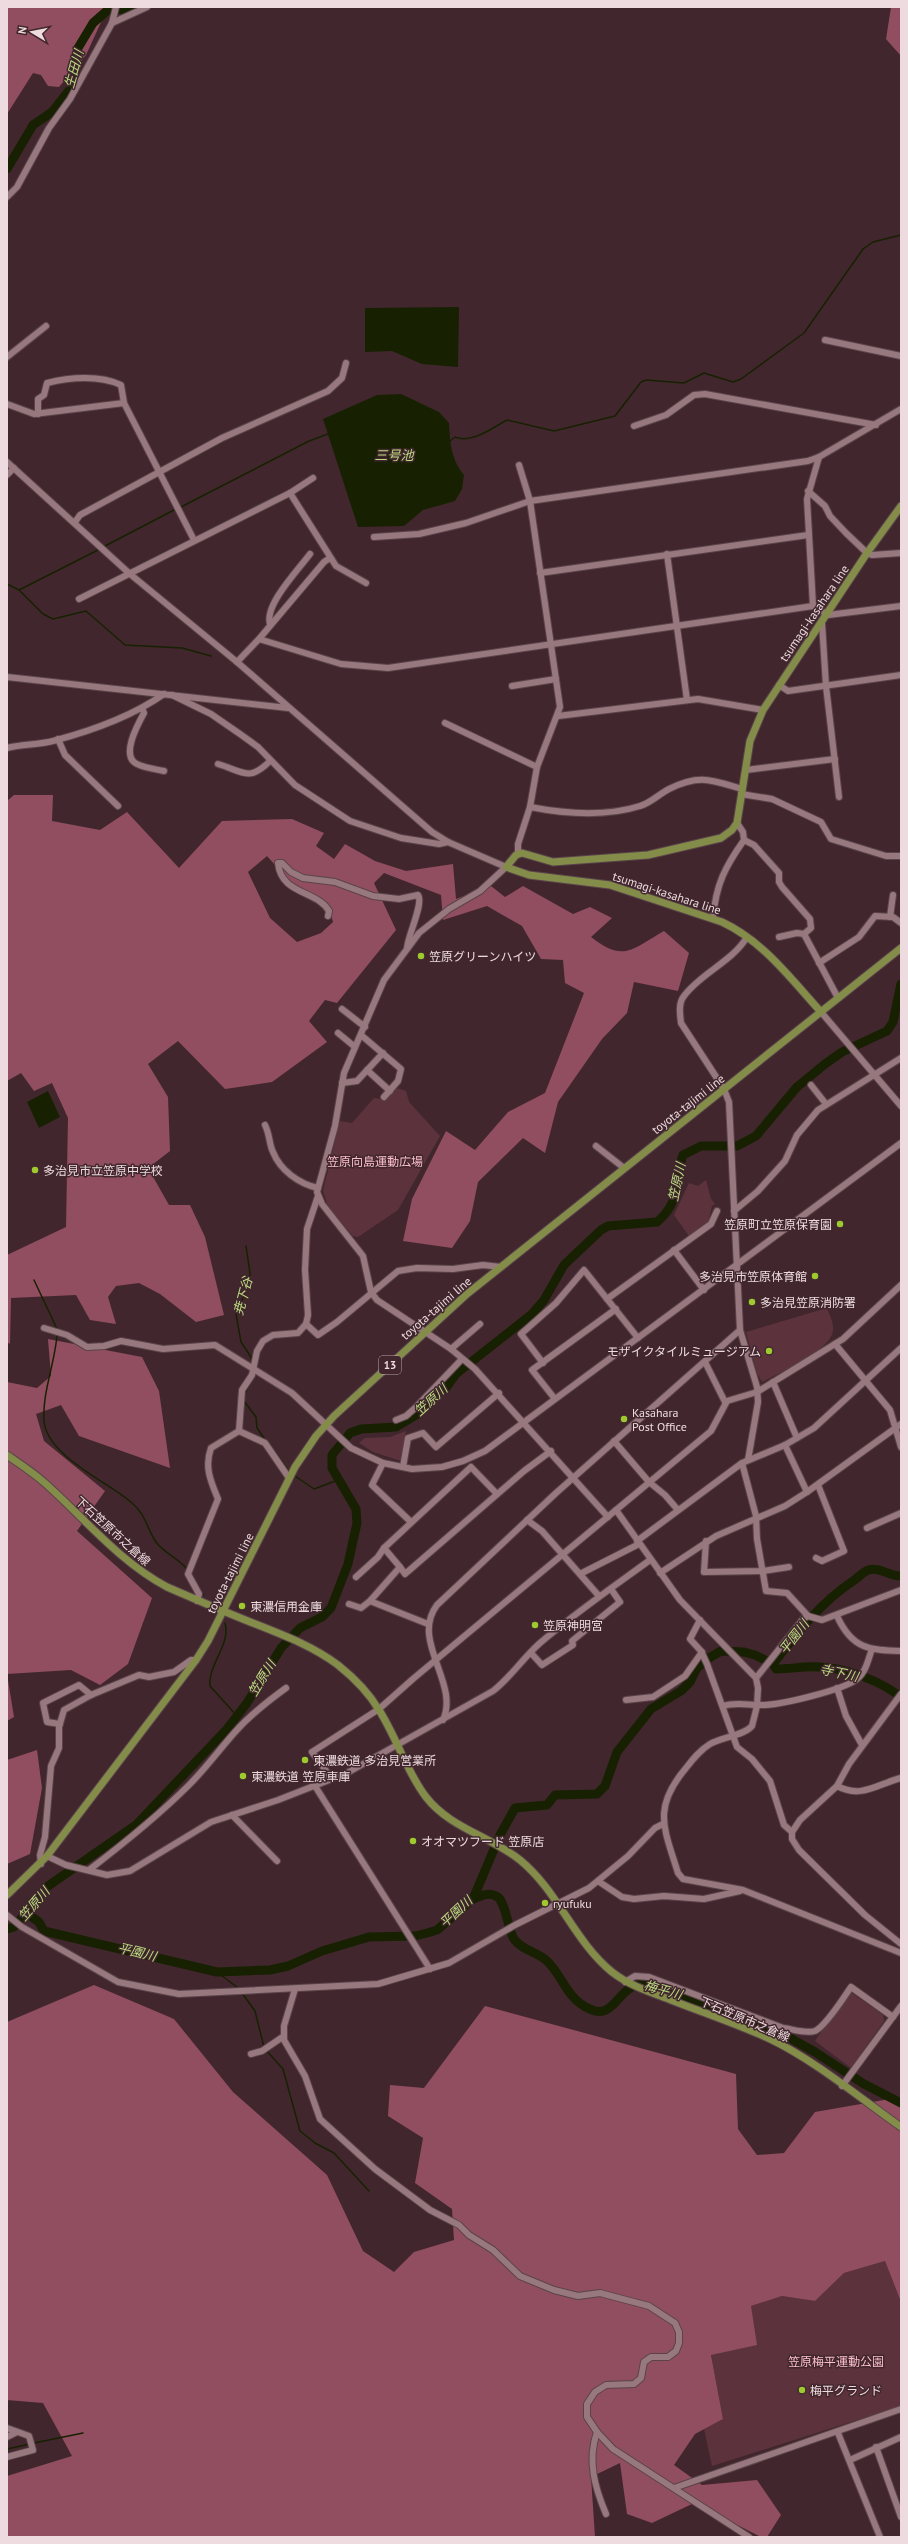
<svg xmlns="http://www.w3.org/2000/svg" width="908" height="2544" font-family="'PT Sans','Noto Sans JP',sans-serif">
	<rect width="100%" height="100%" fill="#41272d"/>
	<g fill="#5c323d">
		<polygon points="397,1088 406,1091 409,1102 440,1136 398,1210 358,1237 353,1236 328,1206 323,1191 340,1121 352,1123 374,1098 382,1099"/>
		<polygon points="706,1180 711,1199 715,1204 712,1206 708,1223 689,1236 674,1215 689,1183 698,1186"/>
		<path d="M827,1308C829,1314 834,1323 833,1330C833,1349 778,1374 762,1382L757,1373L746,1332Z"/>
		<polygon points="406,1431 401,1461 373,1452 359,1443 365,1438 390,1437"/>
		<polygon points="849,1991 883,2015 884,2021 851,2068 815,2041"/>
		<polygon points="885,2261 901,2302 901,2406 712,2466 704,2429 723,2419 711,2355 751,2306 782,2296 815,2301 844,2273"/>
	</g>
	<g fill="#914e60" fill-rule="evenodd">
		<polygon points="7,7 108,7 86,55 59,87 48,86 41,75 33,73 7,114"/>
		<polygon points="891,7 901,7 901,56 886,39"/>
		<path d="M14,795H53L52,821L100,830L127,812L179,868L222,821L292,819L324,833L316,846L334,859L345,844L375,861L406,871L453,864L456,899L491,886L505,897L523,886L573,914L590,907L612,918L591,937C624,963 632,949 664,931L689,953L678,991L634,982L627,1013L602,1039L558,1102L545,1153L523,1138L478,1182L470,1221L452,1248L403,1241L412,1199L446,1131L475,1150L508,1112L545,1093L584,993L565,983L563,960L541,959L522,926L487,906L443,920L441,895L384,873L374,883L396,930L337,1003L325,1000L309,1021L327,1042L272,1082L225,1089L178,1041L148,1064L168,1097L170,1151L148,1168L169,1205H190L205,1237L224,1315L196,1322L160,1294L139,1283L116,1286L108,1297L116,1324L90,1320L76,1295L11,1298L10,1344L7,1342V1255L66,1227L68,1118L52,1083L34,1091L21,1073L7,1081V801ZM267,856L292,884L328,903L333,922L321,933L297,942L270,918L248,872Z"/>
		<polygon points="48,1339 142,1357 159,1391 170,1468 79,1436 61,1405 36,1414 44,1441 105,1491 77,1531 152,1598 128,1664 100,1685 71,1670 7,1674 14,1717 7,1721 7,1382 37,1388 51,1376"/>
		<polygon points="37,1750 42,1788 30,1854 7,1864 7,1760"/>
		<polygon points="94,1985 174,2019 233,2092 327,2175 363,2251 394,2272 414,2252 454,2240 452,2209 415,2183 423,2138 388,2116 390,2085 424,2088 485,2006 736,2074 738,2129 757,2155 784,2153 815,2112 901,2097 901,2302 885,2261 844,2273 815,2301 782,2296 751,2306 757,2345 711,2355 723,2419 695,2434 674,2465 702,2485 757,2480 781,2515 767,2537 761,2537 694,2503 652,2523 627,2514 620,2463 591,2477 595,2537 7,2537 7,2476 72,2456 43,2403 7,2400 7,2022"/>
	</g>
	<g fill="#172101">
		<polygon points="459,307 458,367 422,364 392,351 365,352 365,308"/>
		<path d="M401,394L439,412L449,423C450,443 451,459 464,475L462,489L455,501L423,510L404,526L358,527L323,419L377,395Z"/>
		<polygon points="48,1091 60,1117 39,1128 27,1102"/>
	</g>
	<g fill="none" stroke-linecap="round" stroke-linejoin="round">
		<g stroke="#172101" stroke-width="1.5">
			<path d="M450,441L455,437C472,444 492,428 507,420L554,431L615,416L641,382L646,380L684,383L704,373L733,382L741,379L804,333L863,249L873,242L901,235"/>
			<polyline points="179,508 309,441 328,434"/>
			<polyline points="103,547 176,509"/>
			<polyline points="7,584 19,590 43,614 53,619 86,611 125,645 182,648 211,656"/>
			<polyline points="19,590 100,549"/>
			<polyline points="246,1246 250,1273 249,1284 236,1314 241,1342 251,1357 252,1362"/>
			<polyline points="34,1280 58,1331"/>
			<path d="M57,1335C55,1363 42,1393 44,1421C47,1457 111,1483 133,1504C146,1515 147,1529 156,1542C164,1553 179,1559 188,1570"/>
			<polyline points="250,1383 245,1393 244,1401 256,1417 257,1428 266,1441"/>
			<polyline points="275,1452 288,1470"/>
			<polyline points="295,1476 314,1489 338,1480"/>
			<polyline points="190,1573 203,1595"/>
			<path d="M225,1623C231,1645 208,1664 210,1686L237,1716"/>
			<polyline points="217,1972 238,1988"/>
			<polyline points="242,1993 255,2011 264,2047"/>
			<polyline points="266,2050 283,2069 300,2131 315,2143 334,2153 369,2191"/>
			<polyline points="34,2443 83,2433"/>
			<polyline points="7,2449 30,2444"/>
		</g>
		<g stroke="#172101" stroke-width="9">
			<polyline points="7,169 33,125 52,112 71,88 78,48 93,23 109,9 130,10 137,7"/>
			<path d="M773,1664C797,1633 820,1603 853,1581C858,1578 863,1572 868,1570C880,1566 890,1577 901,1576"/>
			<path d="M473,1899C481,1896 488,1892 496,1896C506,1900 507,1928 514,1939C521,1950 538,1952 547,1961C560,1973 566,1994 581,2004C618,2030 614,1979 650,1984L749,2019L783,2034L815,2052L864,2084L901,2103"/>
			<path d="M25,1912L39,1922L44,1931L217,1972L270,1970L288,1966L322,1951L369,1937L415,1936L427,1933L437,1930L473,1899L500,1835L515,1808L547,1805L555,1795L597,1794L605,1786L617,1752L651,1709L681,1691L690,1682L697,1668L709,1658L721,1651L744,1652L755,1655L773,1664L776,1669C791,1669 805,1666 820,1667C847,1668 880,1681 901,1697"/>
			<path d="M7,1929L14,1927L48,1886L136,1825L227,1729L247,1703L281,1648L300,1628L322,1617L331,1608L348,1564L357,1523L356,1509L332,1468V1455L350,1433L361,1429L396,1427L418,1414L438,1391L446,1388L456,1374L532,1314L544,1300L564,1265L601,1230L608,1226L657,1222C682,1201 673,1183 683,1155L701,1146H737L756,1136L797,1087L825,1064L842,1052L887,1031L893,1022L901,984"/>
		</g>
		<defs>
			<g id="minor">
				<polyline points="112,23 147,7"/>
				<polyline points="7,197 17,187 49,128 70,99 112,23 116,7"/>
				<polyline points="825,340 901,356"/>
				<polyline points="7,357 46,326"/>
				<polyline points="7,404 34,414 124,403"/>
				<path d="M38,414V399L44,395L47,383C70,377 100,375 121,385L124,403L194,540"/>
				<polyline points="634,426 666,415 694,395 705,394 876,425"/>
				<polyline points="7,462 130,574 237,662 432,832 448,842 506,867 480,891 449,909 419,933 384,980 344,1073 335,1126 317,1192 322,1204 363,1256 371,1292 377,1300 451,1349 475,1369 608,1517"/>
				<polyline points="7,475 14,468"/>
				<polyline points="808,491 825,506 830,516 846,533 867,553 872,555 901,553"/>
				<polyline points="290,493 336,566 366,583"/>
				<polyline points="75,522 80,515 222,438 328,391 342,378 346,363"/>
				<polyline points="374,537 419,534 466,523 530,501 808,461 819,457 901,409"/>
				<polyline points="667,554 687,700"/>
				<polyline points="540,573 808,535"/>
				<polyline points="79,599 290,493 313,478"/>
				<polyline points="813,606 807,499 819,457"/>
				<polyline points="822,623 826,686 839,797"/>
				<path d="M270,624C264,605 299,569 310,554"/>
				<polyline points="259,639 324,562 330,558"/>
				<polyline points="237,662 259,639 341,664 388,668 813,606 828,615 901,606"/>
				<polyline points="7,677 288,708"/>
				<polyline points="779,685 788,691 901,675"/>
				<polyline points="512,686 556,679"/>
				<polyline points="172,695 211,714 240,734 258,747 295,785 350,821 401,838 439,844 448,842"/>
				<path d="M142,708L144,713C138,724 120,756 137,764C144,768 156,769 164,771"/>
				<polyline points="558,716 698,699 763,710"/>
				<polyline points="445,723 537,767"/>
				<polyline points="58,739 65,755 118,806"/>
				<path d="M7,748C22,744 38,745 53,741C91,731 131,717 164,694"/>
				<path d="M218,764C244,772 249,782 270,761"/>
				<polyline points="746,770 835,759"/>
				<polyline points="741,794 772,799 821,822 831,839 886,856 901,856"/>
				<path d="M530,807C566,814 605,817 640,806C651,803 659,794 669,789C700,774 711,780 742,789"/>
				<polyline points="744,840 754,845 779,873 779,882 782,887 810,919 811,928 804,934"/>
				<polyline points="518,854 518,844 530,807 537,767 560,707 530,501 519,465"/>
				<path d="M328,916L329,911C317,890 281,895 278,863H282L291,872L303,878L335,882L373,896L399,899L418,895C424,903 408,935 407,948"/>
				<polyline points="890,917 893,895"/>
				<path d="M713,918C716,884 725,867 744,840L743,832L737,823"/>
				<path d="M747,937C732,962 701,973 684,996C678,1003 680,1015 681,1023L724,1089L729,1102L740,1330L757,1387L758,1402L748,1460"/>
				<polyline points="779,937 797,933 804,934 838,998"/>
				<polyline points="819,963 859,937 875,916 893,917 901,923"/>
				<polyline points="342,1009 365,1027"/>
				<polyline points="821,1012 901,1106"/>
				<polyline points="338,1033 355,1047"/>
				<polyline points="361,1035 401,1069 398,1081 384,1097"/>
				<polyline points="367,1070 390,1091"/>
				<polyline points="342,1083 357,1081 383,1053"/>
				<polyline points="811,1085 826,1104"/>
				<path d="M265,1125C270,1135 269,1144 273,1152C280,1170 299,1184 318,1188"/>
				<polyline points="596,1146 624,1168"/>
				<polyline points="734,1211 758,1191 785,1161 797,1135 818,1110 901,1058"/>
				<polyline points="674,1250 704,1290"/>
				<polyline points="607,1299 711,1224 717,1211"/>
				<polyline points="306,1324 318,1335 337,1322 398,1271 417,1268 453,1269 483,1265 501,1267"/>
				<polyline points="44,1328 67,1335 87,1347 104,1346 121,1341 163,1349 215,1345 292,1393 351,1448 383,1463 412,1469 442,1467 463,1461 485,1451 901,1143"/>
				<polyline points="835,1344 890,1410 901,1447"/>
				<polyline points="451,1349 480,1324"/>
				<polyline points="705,1362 725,1402"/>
				<polyline points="543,1363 521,1334 556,1303 584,1270 638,1338"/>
				<polyline points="773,1382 797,1438"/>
				<polyline points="555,1399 532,1370 616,1309"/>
				<polyline points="396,1420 406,1416 415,1408 462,1359"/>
				<polyline points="239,1431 242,1390 252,1375 257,1351 263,1341 273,1335 298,1333 306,1324 308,1315 305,1270 307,1229 318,1196"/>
				<polyline points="239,1431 265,1443 289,1478"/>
				<polyline points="614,1441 649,1482 665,1495 678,1510"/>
				<polyline points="785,1445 807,1492"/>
				<polyline points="383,1463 372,1485 411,1522"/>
				<polyline points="742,1463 756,1516 757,1539 766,1591 787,1593 808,1616 822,1620 901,1590"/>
				<polyline points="403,1467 408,1438 423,1433 436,1447 499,1393"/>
				<path d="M616,1510L680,1600L756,1678L758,1688L757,1706L752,1726C743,1736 722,1737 710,1744C700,1750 693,1759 686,1768C652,1808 664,1828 678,1873L683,1879L743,1890L901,1953"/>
				<polyline points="527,1520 542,1531 599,1596"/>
				<polyline points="867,1528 901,1513"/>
				<polyline points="637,1541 742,1463 785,1445 814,1428 901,1348"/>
				<polyline points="706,1541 704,1572 763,1571 789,1567"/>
				<polyline points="816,1558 822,1561 844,1551 818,1485"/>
				<polyline points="400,1567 405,1574 524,1471 551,1451"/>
				<polyline points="660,1573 716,1536 785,1506 807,1492 901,1424"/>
				<polyline points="580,1574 639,1544"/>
				<polyline points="356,1577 378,1557 384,1548"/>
				<path d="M197,1601L199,1594L188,1574L218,1499C211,1482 204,1467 211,1448L239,1431"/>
				<polyline points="349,1604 361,1608 370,1601"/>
				<path d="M837,1616C852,1649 869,1650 901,1651"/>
				<polyline points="700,1620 690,1639 701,1651 707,1664 737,1747 752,1759 770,1781 784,1825 792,1832"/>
				<polyline points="428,1624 370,1601 400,1567 384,1548 471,1467 497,1494"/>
				<polyline points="531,1653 542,1665 573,1645 572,1641 620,1602 611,1589"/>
				<polyline points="756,1678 803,1619 808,1616"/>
				<polyline points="837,1688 846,1716 862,1745"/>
				<polyline points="901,1694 849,1764 837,1786 800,1820 792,1832 792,1839 799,1850 865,1915 901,1944"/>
				<polyline points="626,1700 653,1697 685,1676 702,1652"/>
				<path d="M723,1706C738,1701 750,1706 765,1705C783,1704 844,1690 857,1679C866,1672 868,1660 872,1649"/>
				<path d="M443,1720C460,1683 410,1641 437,1605L556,1493L740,1330"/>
				<polyline points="60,1724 47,1722 43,1703 79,1685 91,1695"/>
				<polyline points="332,1779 312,1752 379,1709 414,1678 711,1431 727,1401 757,1392 843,1339 901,1285"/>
				<polyline points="315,1786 430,1969"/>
				<path d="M837,1786C862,1799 877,1784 901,1778"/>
				<polyline points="232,1815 277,1861"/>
				<path d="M47,1856L66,1865L107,1875L130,1871L211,1822L278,1800L347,1773L493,1691C511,1677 523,1658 540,1643C575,1613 613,1587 650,1560"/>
				<polyline points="41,1864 40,1855 45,1837 51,1766 59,1748 59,1727 64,1710 91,1695 139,1675 149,1677 174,1672 191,1660 196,1660"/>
				<path d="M89,1870C123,1844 158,1816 189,1785C206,1768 219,1750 235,1732C250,1715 268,1701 286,1688"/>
				<polyline points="598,1881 622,1897 634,1899 664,1896 704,1899 740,1891"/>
				<polyline points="7,1915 22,1927 118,1982 179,1994 378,1984 449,1963 515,1925 589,1888 628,1856 655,1828 663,1824"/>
				<path d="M625,1982L635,1976L649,1977L783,2028C792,2029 806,2034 815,2031C826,2026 844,1997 851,1987L893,2017"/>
				<polyline points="295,1989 284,2026 284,2040 305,2076 320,2119 375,2169 430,2210 459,2225 469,2235 493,2250 520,2276 554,2290 578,2296 600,2293 649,2306 675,2323 679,2332 679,2343 676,2351 668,2357 651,2357 644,2362 641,2378 634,2384 606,2385 595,2392 587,2404 587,2417 597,2432 613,2449 749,2537"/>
				<polyline points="251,2054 262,2051 284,2036"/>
				<polyline points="842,2086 901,2006"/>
				<polyline points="7,2428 29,2436 33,2450 7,2457"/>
				<path d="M597,2432C587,2461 595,2488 606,2514"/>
				<polyline points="838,2433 880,2537"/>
				<polyline points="7,2437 17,2432"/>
				<polyline points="876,2447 901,2517"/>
				<polyline points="850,2460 901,2437"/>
				<polyline points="674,2488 901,2409"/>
			</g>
			<g id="major">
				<path d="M821,1012C791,979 763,941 722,922L610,885L529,875L506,867L516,855L522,853L553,862L648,855L721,838L732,830L737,823L750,741L763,710L867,553L901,506"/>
				<path d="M7,1455C20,1464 34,1473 46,1484C86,1520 119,1561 167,1587C197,1600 227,1613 258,1625C286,1636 314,1647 338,1665C353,1677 369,1693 379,1710C397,1738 406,1771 426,1797C450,1828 490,1836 520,1860C558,1891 574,1941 612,1972C630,1986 650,1992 671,2000C704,2013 737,2024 768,2038C813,2059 860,2098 901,2127"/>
				<polyline points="7,1895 47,1856 196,1660 208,1641 295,1467 316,1436 334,1416 467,1294 901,948"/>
			</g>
		</defs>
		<use href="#minor" stroke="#5a444a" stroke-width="8"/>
		<use href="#major" stroke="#5a444a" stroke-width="9"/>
		<use href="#minor" stroke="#98787f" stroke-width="6"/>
		<use href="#major" stroke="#848c49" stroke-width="7"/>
	</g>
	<g fill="#9eca2f" stroke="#41272d" stroke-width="1.5">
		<circle cx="421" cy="956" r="4"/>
		<circle cx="35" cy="1170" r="4"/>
		<circle cx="840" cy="1224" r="4"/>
		<circle cx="815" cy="1276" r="4"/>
		<circle cx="752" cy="1302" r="4"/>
		<circle cx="769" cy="1351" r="4"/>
		<circle cx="624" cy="1419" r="4"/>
		<circle cx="242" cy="1606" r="4"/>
		<circle cx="535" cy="1625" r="4"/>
		<circle cx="305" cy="1760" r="4"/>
		<circle cx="243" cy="1776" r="4"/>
		<circle cx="413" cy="1841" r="4"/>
		<circle cx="545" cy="1903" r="4"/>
		<circle cx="802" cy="2390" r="4"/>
	</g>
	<g text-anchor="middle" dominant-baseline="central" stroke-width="3" stroke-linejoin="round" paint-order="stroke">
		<rect fill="#41272d" stroke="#b9a5aa" stroke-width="1" x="379" y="1356" width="22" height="18" rx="3"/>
		<g font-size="11" font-weight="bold" fill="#eddbdf">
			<text x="390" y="1365">13</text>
		</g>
		<g font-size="12" fill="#eddbdf" stroke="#41272d">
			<text transform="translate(814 613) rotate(-56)">tsumagi-kasahara line</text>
			<text transform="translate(667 893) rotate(18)">tsumagi-kasahara line</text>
			<text transform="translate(688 1104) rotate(-38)">toyota-tajimi line</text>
			<text transform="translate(436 1308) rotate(-41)">toyota-tajimi line</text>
			<text transform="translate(113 1531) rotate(42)">下石笠原市之倉線</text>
			<text transform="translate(230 1573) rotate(-63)">toyota-tajimi line</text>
			<text transform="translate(745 2019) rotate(23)">下石笠原市之倉線</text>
		</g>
		<g font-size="12" fill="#eddbdf" stroke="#41272d" text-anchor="start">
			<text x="429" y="956">笠原グリーンハイツ</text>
			<text x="43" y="1170">多治見市立笠原中学校</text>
			<text x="832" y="1224" text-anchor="end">笠原町立笠原保育園</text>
			<text x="807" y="1276" text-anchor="end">多治見市笠原体育館</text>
			<text x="760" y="1302">多治見笠原消防署</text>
			<text x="761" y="1351" text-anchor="end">モザイクタイルミュージアム</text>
			<text x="632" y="1412">Kasahara<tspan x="632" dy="14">Post Office</tspan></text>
			<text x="250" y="1606">東濃信用金庫</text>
			<text x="543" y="1625">笠原神明宮</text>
			<text x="313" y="1760">東濃鉄道 多治見営業所</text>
			<text x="251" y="1776">東濃鉄道 笠原車庫</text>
			<text x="421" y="1841">オオマツフード 笠原店</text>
			<text x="553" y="1903">ryufuku</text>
			<text x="810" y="2390">梅平グランド</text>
		</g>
		<g font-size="12" fill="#fcbecc" stroke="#41272d">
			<text x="375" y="1161">笠原向島運動広場</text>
			<text x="836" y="2361">笠原梅平運動公園</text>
		</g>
		<g font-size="13" font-style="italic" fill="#bbdb80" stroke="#41272d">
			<text transform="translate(74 69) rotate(-74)">生田川</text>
			<text x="394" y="455">三号池</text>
			<text transform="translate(677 1182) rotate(-78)">笠原川</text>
			<text transform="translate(243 1296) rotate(-75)">尭下谷</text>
			<text transform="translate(431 1400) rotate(-42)">笠原川</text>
			<text transform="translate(794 1637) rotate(-52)">平園川</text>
			<text transform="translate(839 1673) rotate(12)">寺下川</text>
			<text transform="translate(262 1678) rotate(-58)">笠原川</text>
			<text transform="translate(34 1904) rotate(-49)">笠原川</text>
			<text transform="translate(456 1912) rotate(-43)">平園川</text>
			<text transform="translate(137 1952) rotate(14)">平園川</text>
			<text transform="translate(663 1990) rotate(16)">梅平川</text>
		</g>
	</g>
	<rect width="908" height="2544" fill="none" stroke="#eddbdf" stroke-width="16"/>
	<g transform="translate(32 32) rotate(280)" stroke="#41272d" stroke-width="3" paint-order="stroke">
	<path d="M0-3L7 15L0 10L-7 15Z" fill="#eddbdf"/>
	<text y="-6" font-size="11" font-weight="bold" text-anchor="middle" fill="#eddbdf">N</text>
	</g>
</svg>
